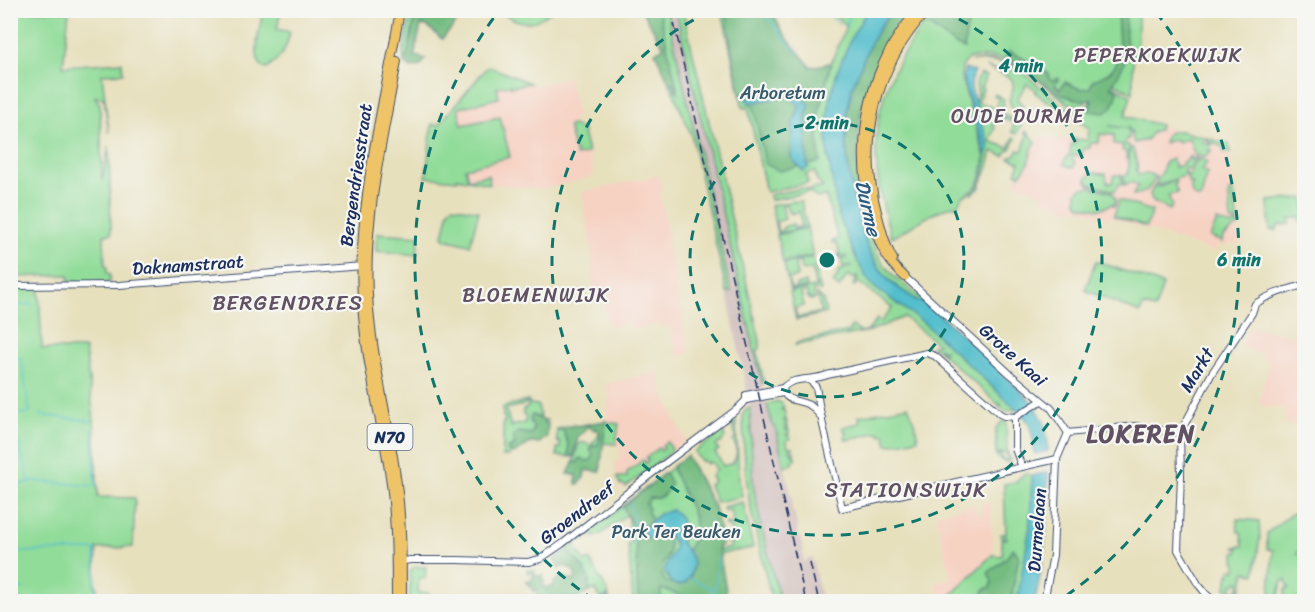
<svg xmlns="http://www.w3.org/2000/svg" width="1315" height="612" font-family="Sriracha,sans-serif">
	<rect width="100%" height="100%" fill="#f6f6f2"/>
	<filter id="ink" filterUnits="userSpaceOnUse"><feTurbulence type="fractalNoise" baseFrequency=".0167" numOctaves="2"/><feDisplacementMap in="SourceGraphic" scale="12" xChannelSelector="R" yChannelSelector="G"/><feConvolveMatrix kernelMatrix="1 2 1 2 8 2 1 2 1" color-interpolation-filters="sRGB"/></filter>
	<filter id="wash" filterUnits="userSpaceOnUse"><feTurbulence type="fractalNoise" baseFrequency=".008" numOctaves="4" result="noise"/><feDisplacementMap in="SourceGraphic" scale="24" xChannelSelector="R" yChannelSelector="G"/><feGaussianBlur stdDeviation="1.35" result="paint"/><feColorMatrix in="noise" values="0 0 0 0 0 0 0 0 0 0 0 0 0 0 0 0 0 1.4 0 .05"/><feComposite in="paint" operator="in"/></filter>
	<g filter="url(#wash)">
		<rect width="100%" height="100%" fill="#e7e0bd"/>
		<g fill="#f6d2c3">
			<polygon points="488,66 536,86 568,77 578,115 574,117 573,121 575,127 582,128 594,174 592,177 543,189 485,184 457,178 457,180 426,177 432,124 439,125"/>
			<polygon points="1125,116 1229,144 1239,243 1238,244 1218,245 1215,252 1110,217 1107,219 1074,207 1072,211 1042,199 1044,195 1014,182 1028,164 1034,144 1042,137 1088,140 1089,126"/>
			<polygon points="658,175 662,191 659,192 670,239 667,240 689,354 677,356 669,326 661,327 660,324 629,329 627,323 609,327 601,295 595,296 592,273 593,258 582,195 583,192"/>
			<polygon points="1304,320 1304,427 1285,424 1286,409 1260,406 1261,393 1270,361 1263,358 1263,353 1255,353 1255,351 1240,346 1249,326 1263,330 1294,335 1295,327 1303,327"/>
			<polygon points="658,372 664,397 686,441 622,490 617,477 617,474 615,473 616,461 619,461 621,446 603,444 609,395 605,384"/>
			<polygon points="991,502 993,549 990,549 992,555 949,596 950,601 940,601 936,583 951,578 936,514 974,504 977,515 982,513 981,503"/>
		</g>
		<polygon fill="#d1bfbd" points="667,11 676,11 768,410 773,426 775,426 790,490 793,504 791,505 793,512 794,512 798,529 797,530 799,538 800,538 804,552 802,552 804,562 806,562 805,560 812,558 822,601 780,601 761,526 753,484 749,400 727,293 731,291"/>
		<g fill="#91dc99" stroke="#56867c" stroke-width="1.5" fill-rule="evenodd">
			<polygon points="10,11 69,11 63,66 122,62 123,73 102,74 109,133 104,98 95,97 100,104 102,181 109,146 111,234 104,235 105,266 107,266 107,273 110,274 110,282 69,282 69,275 13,277 13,275 11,275"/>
			<path d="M263,11L280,14L277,29L290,32C286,50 282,57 267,69C248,64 261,25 263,11Z"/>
			<path d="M411,11H552C540,20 528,27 513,19C506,15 499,11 491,11C481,10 472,15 464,18L462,16L442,39L422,22L413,27L408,52L404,63L403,53Z"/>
			<polygon points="659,11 667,11 731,292 727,293 691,134 669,82 673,83 675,90"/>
			<polygon points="676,11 683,11 760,341 760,348 757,352 764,382 762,384"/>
			<path d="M722,11H773C777,29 798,52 811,67L831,63L846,26L831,11H867C840,57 823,100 828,154C829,165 832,175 834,186C836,194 836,204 838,213C841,221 845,230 848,238C855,255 862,273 874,287L923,322L1017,410L1005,411L1001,408V404L1000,403V407L997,403L938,350L939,349L943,353L945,350L943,351L939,348L937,350L932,346L938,344L904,317L870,331L795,345V344L802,341L850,331V327L853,326C864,338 870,330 877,319L881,322L892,308L858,282L855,286L853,285L858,278L857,276L855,279L848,275L839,288L833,283L838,275V271L852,267L851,265L843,267L841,259L847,258L846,256L835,258V256L840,255L837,243H832V241L838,239L826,196L817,198L809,192L770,200L769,195L803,188L809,190L823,187L817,181L815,172L806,174L808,183L766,192L748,107L743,108Z"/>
			<path d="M936,11H1138V45L1143,53L1142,55H1133V93L1114,83L1112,85L1131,96L1125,116L1160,125L1159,130L1154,131L1146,140L1134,143L1131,131L1128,128L1109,126L1126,128L1129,130V139H1126L1125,144L1129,145L1128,160L1126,159V152L1122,150L1123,145L1114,144V135L1100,134L1099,143H1090V148L1083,149L1082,156L1073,155V161L1075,162L1074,168L1065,165L1064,163L1066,158L1070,155L1071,144H1075L1076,140L1071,139L1088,140L1089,128L1035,93L1036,90L1027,84L1017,99L1023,106L1017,111L1013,110L1009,100C1012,92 1016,86 1011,78L986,67L1002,72L1018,68C1004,60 986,62 971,61L991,60L1012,64L1014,65L1063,106C1074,112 1084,113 1091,100H1086L1084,104L1076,105L1069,104L1014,61L990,57L969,58L962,67L961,77L985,158L981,177L978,184L972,191L962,197L957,206L954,205L932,214L897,235L891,237C884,209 876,181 876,151C875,97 900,50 936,11Z"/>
			<polygon points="488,66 530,83 511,87 510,85 497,87 499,98 458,108 462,125 500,117 510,157 465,168 468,179 488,175 490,184 457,178 457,180 426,177 432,124 439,125"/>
			<path d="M980,74L986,76L981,88L983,89L978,102L996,109L998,98L994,96L995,94L1004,99L1003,102L1004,105L1001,108L1005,117L1008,116L1010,119L1019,123L1021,125L1017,134L1012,132L1014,123L997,116L993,127L995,128L990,141L1009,148L1014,137L1016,138L1011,149L1007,151L1004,156L992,151L988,167L979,189L970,195C988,181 982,166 989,147L975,101L978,94L976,83Z"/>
			<polygon points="573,125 578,128 582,128 588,153 576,156 568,126"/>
			<polygon points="1026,131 1029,133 1036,142 1033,146 1028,164 1020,175 1016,173 1020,162 1009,158 1016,154 1018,150 1022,151 1028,135 1025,133"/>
			<polygon points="1173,131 1181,131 1229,144 1230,153 1224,153 1223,147 1213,143 1211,145 1208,140 1204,138 1202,142 1207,143 1211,146 1210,149 1212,150 1211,152 1209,151 1207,156 1202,157 1197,155 1196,157 1198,158 1194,160 1189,170 1185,168 1184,172 1187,175 1159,185 1156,183 1162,172 1165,162 1172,159 1175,167 1183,165 1182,162 1188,160 1188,158 1191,156 1190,159 1194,160 1196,154 1194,153 1189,138 1177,142 1175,139 1164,143 1166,135"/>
			<path d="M1130,148H1133L1138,168L1136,169L1138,175L1150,174L1156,177C1148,190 1148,193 1133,195L1138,186L1131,182L1125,185L1123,176L1128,175Z"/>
			<path d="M1201,159L1207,162L1202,171L1207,173C1204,182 1204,191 1200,199L1193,196L1190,187L1193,185L1192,183L1189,184L1187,177L1189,176L1195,162Z"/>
			<polygon points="1091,173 1106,174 1107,182 1112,183 1114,175 1121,175 1123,185 1119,184 1115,191 1089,184 1086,179"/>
			<polygon points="1175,181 1176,184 1174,185 1178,193 1168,195 1172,206 1170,210 1153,202 1150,194 1155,185 1159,187"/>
			<path d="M860,187C865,209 870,245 883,263C895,280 914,292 930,304V306C919,302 911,296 902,290C868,267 861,226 851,188Z"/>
			<polygon points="1091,187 1112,192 1116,200 1114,206 1112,204 1100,209 1080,206 1077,201 1077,192 1081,188"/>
			<path d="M1231,190L1234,192L1238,227C1232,228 1229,234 1223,237L1222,242L1210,237L1217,221L1231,226V225L1236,224L1235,221H1231L1229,196Z"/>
			<polygon points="1304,198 1304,216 1303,217 1304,222 1301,223 1300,217 1290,219 1290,224 1277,226 1277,230 1270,230 1268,201"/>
			<polygon points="1119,200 1152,211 1146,227 1114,216"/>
			<path d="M794,201L795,202L801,201L807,227L777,234L771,205ZM787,204L789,212H791V214L799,211L802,226L794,228L793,224L783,227V230L778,232L776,222L785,219L782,205Z"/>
			<polygon points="453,206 479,211 470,245 469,245 445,239 443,236 449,210"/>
			<polygon points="807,228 813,256 783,262 777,235"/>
			<polygon points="377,233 419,236 417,255 376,251"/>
			<polygon points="813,257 819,284 815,285 812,269 804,271 803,269 801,270 800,262 795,263 797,277 788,279 791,289 796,288 796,285 806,282 807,287 790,291 784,264"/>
			<polygon points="1096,261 1163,285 1155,309 1143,306 1140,313 1085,290"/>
			<polygon points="820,286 821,291 813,290 815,299 810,300 810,298 808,299 806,291 801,292 804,306 795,308 797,318 821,312 817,295 823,300 826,313 796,320 790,292"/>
			<polygon points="10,288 39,288 42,349 85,349 94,420 98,497 135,498 133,547 97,549 95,586 97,586 97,601 11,601"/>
			<path d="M528,400L530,404L538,405L540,416L539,418L533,415V431L530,434L520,432C517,439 516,446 509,448V456H503V422H505V418L503,417V407L526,401V403L523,405L506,409L511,426L525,423L526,416L523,415V410L528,407Z"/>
			<path d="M777,401C781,402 783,404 784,408L781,409L782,410H784L786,419H784V421H787V423L785,424V426H788V428L786,429V430H789V433L787,434V436H790L791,439H788L787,441L788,447H793V448L790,450L791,452L794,451V454L792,455L793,456H795L796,459L793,460V464L784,466L775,426H773L767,404Z"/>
			<polygon points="908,406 915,424 918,439 887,445 885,434 880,435 879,432 846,440 845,436 847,433 845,432 843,427 860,423 859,416"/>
			<path d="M750,408L753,484L761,526L757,527L754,525C746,488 743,453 743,415L745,410Z"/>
			<path d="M606,421V422L619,424L616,444L603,443L600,472L585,470L584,477L579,484H576L577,475L568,474L574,461L578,445L582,442L591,445L598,437L599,431L596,428L594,430L588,426L583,433L578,436L573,457L557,456V448H560V442H557V429C574,426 589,424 606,421Z"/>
			<path d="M736,421L739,479L742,497L716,502L709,485L714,481L711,477L714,472L717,469L714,467V464L709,462L707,464L704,460L702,462L694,452L722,432L725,436L721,443L717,444L716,447L719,450L715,452C717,456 721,460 723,466L733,463C738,455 738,448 733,441L736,438L733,430L734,427L731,425L728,429L726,428Z"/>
			<path d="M1003,421L1006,422L1007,450L1010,461L1008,463C1004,461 998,460 996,455L1001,454L1002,459L1005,460L1008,458L1006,453H996V428Z"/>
			<polygon points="667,442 672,449 671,452 626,487 622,484 620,485 617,477 627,477 627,472 643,460 645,463 648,461 646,458 659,448 661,451 664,449 662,446"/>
			<polygon points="687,456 716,511 722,545 718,545 719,550 730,548 732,545 728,543 727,536 731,535 731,529 725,524 728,523 729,526 733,525 733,521 730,510 724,511 723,507 743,502 753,548 719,554 728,601 633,601 628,544 631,542 629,538 630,537 627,532 630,529 628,527 630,526 628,521 629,519 626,515 600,535 598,535 594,537 592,534 583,541 581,538"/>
			<path d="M1025,473L1032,476L1030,527L1017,601H950L949,597L992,555L1002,556C1004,550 1001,546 1001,539H1007V537H1001V534H1006L1004,484L1015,482Z"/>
			<polygon points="1300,511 1304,517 1304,542 1297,554 1304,556 1304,588 1302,597 1300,597 1297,601 1291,601 1289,600 1284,601 1285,589 1288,589 1289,587 1287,586 1286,580 1282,581 1278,600 1275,600 1275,601 1271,601 1272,593 1270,593 1273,550 1267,549 1267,533 1290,515"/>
			<polygon points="1237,519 1259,521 1260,540 1259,543 1255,574 1245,572 1241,591 1235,590 1239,589 1240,583 1239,581 1237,581 1236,584 1233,584 1231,591 1226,588 1228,574 1230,575 1231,569 1236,570 1235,552 1238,552 1238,548 1235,548 1235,547 1243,546 1241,532 1238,532"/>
			<polygon points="758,530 762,530 780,601 772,601 756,533"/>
			<polygon points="576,542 577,544 574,547 586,562 590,560 608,592 609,595 603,598 605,599 609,597 610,601 602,601 595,589 591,591 586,583 590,582 583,568 568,549"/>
			<polygon points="415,567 426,567 425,579 419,578 418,593 428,593 434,601 410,601 410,573 412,569"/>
		</g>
		<g fill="#74bc81" stroke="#487670" stroke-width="1.5">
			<polygon points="936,10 972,11 966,32 964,49 957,46 925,23"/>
			<polygon points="416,11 466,11 442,39 427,26 421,25 414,56 426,59 420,66 412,68 404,63 408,52"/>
			<polygon points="642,11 659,11 678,92 675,90 673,83 669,82 655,52 664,47"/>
			<path d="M726,11H773C777,29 798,52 811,67L831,63L819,113L818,139L820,162L779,171L765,164L754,108L740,92L732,54Z"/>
			<path d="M892,11H910C901,21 894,33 887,45C860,91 854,134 860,187L851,188C846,155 842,117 853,85C856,78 860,71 862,63C870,44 878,27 892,11Z"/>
			<path d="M1119,11L1126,13C1124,25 1126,35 1127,47C1127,62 1118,75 1111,87L1118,91C1115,101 1115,108 1104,113L1089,111L1092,100C1067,102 1049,88 1031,74C1023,68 1016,62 1006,59L1009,51L1034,64L1049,74L1048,77L1054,81L1056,78L1059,79L1055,86L1060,89L1065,82L1080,89L1090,88L1093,80C1134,67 1113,41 1119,11Z"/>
			<polygon points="531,415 539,418 540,416 541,420 548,420 544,421 544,423 548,423 547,437 539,443 530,443 514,454 510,453 509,448 513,447 515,444 513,436 518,432 530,434 533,431 534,428 530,422"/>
			<path d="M606,421L600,472L585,470L584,477L579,484H576L577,475L568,474L573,463L578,462L580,458L588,461L592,459L593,456L590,449L592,446L598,445L600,438L599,431L596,428L594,430L588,426L583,433L578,436L573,457L569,456C569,452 569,446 567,441C565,437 564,437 564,431H557V429L574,425L579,426Z"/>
			<path d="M687,456L716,511L722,545L718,546L728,601H699L661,589V601H638L636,551L633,526L623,507L665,473L671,484C666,493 662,500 650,498L646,504L649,509L648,512L651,517L650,522L643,528L651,538C656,533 658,530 666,533C671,544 671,555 662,564V574L665,581L676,585L691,577L693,565L687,550C703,528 692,510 682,490C678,483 675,475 672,467Z"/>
			<polygon points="1013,548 1019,556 1011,601 985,601 983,592 985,589 991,587 992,581 988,573 1007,557"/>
			<path d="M568,549L583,568L590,581L587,584L591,591L571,601H537V589L533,592L531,585H529L526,582L527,581L530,582L533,577V574L527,572V570H534L536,577L543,575L544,588L554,586V582L562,576L574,581C579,572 570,566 562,566L559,569L554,559Z"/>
		</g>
		<g fill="#52becc" stroke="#367695" stroke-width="1.5">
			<path d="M867,11H892L880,26L867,51L852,88L847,114L846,141L848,167L854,199L868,249L876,264L890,282L916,300L930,306L960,333L1031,401C1046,422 1047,425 1048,451L1035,454C1032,434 1033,422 1016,409L923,322L874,287L866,277L857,260L844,230L838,213L828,156L827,127L830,99L837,72L852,36Z"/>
			<polygon points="965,69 974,72 971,80 971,89 989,147 986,155 964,84 963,76"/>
			<polygon points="788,89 793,89 810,105 806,117 807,164 809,167 803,171 791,158 793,122 798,111 800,105 788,96 750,103 747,101 749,97"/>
			<path d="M1048,472C1047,517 1046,555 1035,600L1034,601H1017L1030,527L1032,476Z"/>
			<path d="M671,510C691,519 677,534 682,544C686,550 694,557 693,565C693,567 692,568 692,570C689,581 685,588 673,584C670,580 666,576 665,571C664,559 681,551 672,539C669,534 665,533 660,531L649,538L645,536L643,530L659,514Z"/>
		</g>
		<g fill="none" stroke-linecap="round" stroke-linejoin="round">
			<g stroke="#52becc" stroke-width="1.5">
				<polyline points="761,10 797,53"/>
				<polyline points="825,10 840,25"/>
				<polyline points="846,26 852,10"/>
				<polyline points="10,305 33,305"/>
				<polyline points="10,359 21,358 30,413 20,414 10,417"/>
				<polyline points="40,415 92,421"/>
				<polyline points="13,424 30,483"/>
				<polyline points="10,487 34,481 96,486 92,429"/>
				<polyline points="629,503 633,513 635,543"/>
				<polyline points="10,552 95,550 96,602"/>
				<polyline points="691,578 707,587 714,589"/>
				<polyline points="10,589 23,589"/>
				<polyline points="714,596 719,557"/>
				<polyline points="713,602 714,600"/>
			</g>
		</g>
	</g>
	<g filter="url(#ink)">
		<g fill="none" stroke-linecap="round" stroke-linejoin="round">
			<defs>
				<g id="minor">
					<polyline points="905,277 1010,374 1051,408 1068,433"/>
					<polyline points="10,286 119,285 363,266"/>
					<polyline points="808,380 812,382 816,387 822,421 842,508 1057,459"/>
					<path d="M783,388C784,403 800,399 811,406C815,409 818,414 822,418"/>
					<path d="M746,400V395L783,388C792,376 814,381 827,375L927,353L935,356L1000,414L1004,416L1015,417"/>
					<polyline points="746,400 783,393"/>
					<polyline points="1015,417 1015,449 1022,467"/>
					<polyline points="1015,417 1041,401"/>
					<polyline points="1068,433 1135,426 1180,433"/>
					<polyline points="399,562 410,560 457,560 528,562 540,559 562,544 664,464 736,410 746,400"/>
					<polyline points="1044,602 1053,555 1057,459 1068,433"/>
					<path d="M1215,602L1206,594L1198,584L1178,550L1181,476L1180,433L1212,373L1252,313L1255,304C1271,293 1286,290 1304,285"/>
				</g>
				<g id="major">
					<path d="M397,61C383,139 364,216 368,295C371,354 387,412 395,470C402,513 402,558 402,602"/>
					<path d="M893,259C885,246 882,230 878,216C857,139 875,69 927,10"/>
					<path d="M905,277C882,257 876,237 870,209C854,138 869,65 918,10"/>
					<path d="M396,602C396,557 396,513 389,470C380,413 364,356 362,299C357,201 384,106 400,10"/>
				</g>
			</defs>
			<use href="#minor" stroke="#3a4a6c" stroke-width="8"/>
			<use href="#major" stroke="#3a4a6c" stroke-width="10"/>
			<use href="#minor" stroke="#fff" stroke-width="6"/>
			<use href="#major" stroke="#efc469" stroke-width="8"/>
			<g stroke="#1b2f5e" stroke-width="1.5" stroke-dasharray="9 4.5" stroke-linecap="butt">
				<polyline points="671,10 806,602"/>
				<polyline points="810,563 819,602"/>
			</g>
		</g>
	</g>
	<g fill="none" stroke="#0f766e" stroke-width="3" stroke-dasharray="10 8">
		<circle cx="827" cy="260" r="137"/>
		<path d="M943 11A275 275 0 1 1 711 11"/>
		<path d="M594 600A412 412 0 0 1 498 12M1156 12A412 412 0 0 1 1060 600"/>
	</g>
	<g text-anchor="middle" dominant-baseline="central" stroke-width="4.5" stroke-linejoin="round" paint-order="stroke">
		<rect fill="#f6f6f2" stroke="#5d6b8a" stroke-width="1.5" x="367.5" y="424" width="45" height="26" rx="4.5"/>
		<g font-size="16" font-weight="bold" fill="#1b2f5e">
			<text x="390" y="437">N70</text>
		</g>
		<g font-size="18" fill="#385a6d" stroke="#f6f6f2">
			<text x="783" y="93">Arboretum</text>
			<text x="676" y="532">Park Ter Beuken</text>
		</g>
		<g font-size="18" fill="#1b2f5e" stroke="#f6f6f2">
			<text transform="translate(356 175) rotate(-82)">Bergendriesstraat</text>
			<text transform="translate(188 265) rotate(-4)">Daknamstraat</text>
			<text transform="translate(1013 355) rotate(42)">Grote Kaai</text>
			<text transform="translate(1197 370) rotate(-59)">Markt</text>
			<text transform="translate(577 513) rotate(-38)">Groendreef</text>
			<text transform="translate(1037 530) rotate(-86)">Durmelaan</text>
		</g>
		<g font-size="20" letter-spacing="1.5" fill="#605163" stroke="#f6f6f2">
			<text x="1158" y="55">PEPERKOEKWIJK</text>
			<text x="1018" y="116">OUDE DURME</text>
			<text x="536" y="295">BLOEMENWIJK</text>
		</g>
		<g font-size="20" font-style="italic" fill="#2c5a7f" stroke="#f6f6f2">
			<text transform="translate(868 208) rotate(77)">Durme</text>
		</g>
		<g font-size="21" letter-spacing="1.5" fill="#605163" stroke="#f6f6f2">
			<text x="288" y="303">BERGENDRIES</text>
			<text x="906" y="490">STATIONSWIJK</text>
		</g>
		<g font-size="24" font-weight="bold" letter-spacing="1.5" fill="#605163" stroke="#f6f6f2">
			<text x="1141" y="434">LOKEREN</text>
		</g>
	</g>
	<circle cx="827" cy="260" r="9" fill="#0f766e" stroke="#f6f6f2" stroke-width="3"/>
	<g font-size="18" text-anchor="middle" font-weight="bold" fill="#0f766e" stroke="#f6f6f2" stroke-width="4.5" stroke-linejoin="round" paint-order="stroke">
		<text x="1021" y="72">4 min</text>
		<text x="827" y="129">2 min</text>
		<text x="1239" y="266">6 min</text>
	</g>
	<rect width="1315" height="612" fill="none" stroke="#f6f6f2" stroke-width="36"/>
</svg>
